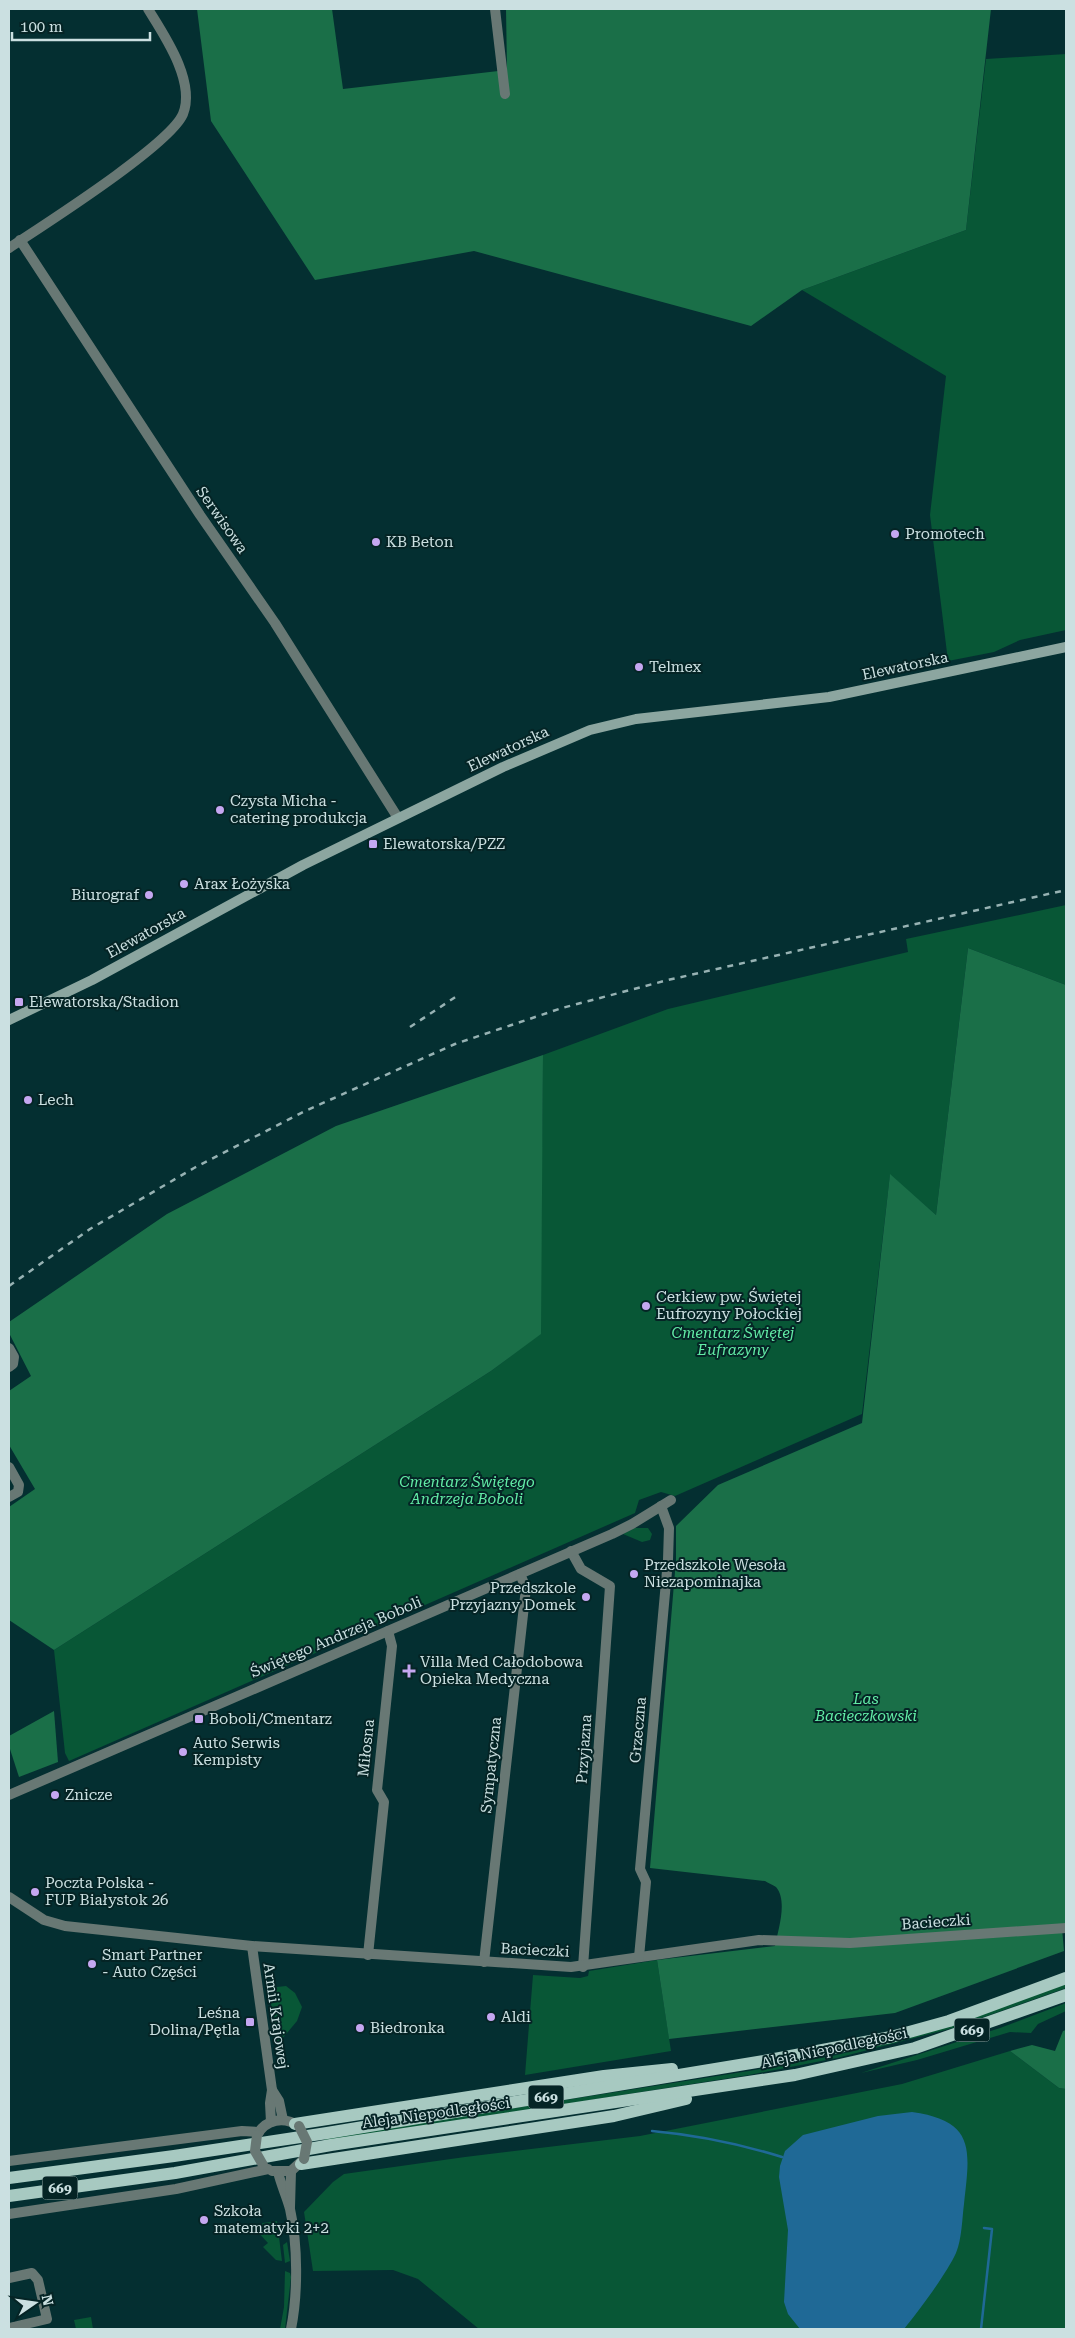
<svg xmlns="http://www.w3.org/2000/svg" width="1075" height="2338" font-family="'Roboto Serif',serif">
	<rect width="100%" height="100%" fill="#042f31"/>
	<g fill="#085736">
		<polygon points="1066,54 1066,630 1020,640 994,652 948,661 930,515 946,376 802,290 966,230 986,59"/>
		<polygon points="1066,905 1066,985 968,948 936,1215 890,1175 862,1414 675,1496 661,1492 639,1500 635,1513 69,1761 65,1753 54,1650 491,1371 540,1334 543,1055 668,1009 908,952 906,939"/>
		<polygon points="635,1528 648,1528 652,1534 650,1540 642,1542 623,1534"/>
		<polygon points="657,1960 671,2051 525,2075 533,1975 580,1978 588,1976 589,1971"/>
		<polygon points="1066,1984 1066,1988 953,2028 837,2058 749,2075 325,2142 324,2138 749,2071 837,2055 952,2025"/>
		<polygon points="286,1986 295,1993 302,2007 297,2021 277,2045 269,1991 277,1987"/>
		<polygon points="1066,2003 1066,2011 1038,2024 1031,2033 1010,2032 917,2060 861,2073 1000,2028"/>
		<polygon points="1010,2051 1059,2088 1066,2089 1066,2329 479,2329 418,2279 393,2270 313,2271 304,2212 333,2182 344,2174 465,2157 640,2136 902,2084"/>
		<polygon points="277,2221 282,2261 276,2260 263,2247 268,2243 255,2229 263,2223"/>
		<polygon points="287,2242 290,2261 285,2263 283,2245"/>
		<polygon points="285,2271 290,2273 291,2277 285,2329 280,2329 284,2307"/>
		<polygon points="91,2317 93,2329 76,2329 74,2320"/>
	</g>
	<g fill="#1a6f48">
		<polygon points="197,9 332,9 343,89 507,70 506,9 991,9 966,230 802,290 751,326 474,251 315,280 211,121"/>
		<path d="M968,948L1066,985V1927L1062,1928L1064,1951L895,2013L669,2039L657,1960L775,1946C778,1930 788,1901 776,1887C773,1885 768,1883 765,1881L650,1868L676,1560V1526L718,1485L862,1423L890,1174L936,1215Z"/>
		<polygon points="543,1055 541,1334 491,1371 54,1650 9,1620 9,1507 35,1489 9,1445 9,1391 31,1376 9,1333 9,1322 167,1214 336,1126"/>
		<polygon points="54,1711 58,1762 19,1777 9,1746 9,1736"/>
		<polygon points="1066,2030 1066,2089 1059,2088 1010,2051 1032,2045 1055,2051 1063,2031"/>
	</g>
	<path fill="#1f6996" d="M912,2112C976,2121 970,2150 964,2204C962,2219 962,2238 956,2253C947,2273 918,2312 904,2329H800L788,2314L784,2302L788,2230L779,2177L780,2166L785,2151L803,2135L878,2116Z"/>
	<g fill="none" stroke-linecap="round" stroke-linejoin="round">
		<g stroke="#1f6996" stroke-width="2.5">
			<path d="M652,2131C697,2135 740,2144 782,2157"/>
			<polyline points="981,2329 992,2229 984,2228"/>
		</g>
		<g stroke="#687874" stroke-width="10">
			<polyline points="495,9 505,94"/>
			<polyline points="20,240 200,515 275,623 398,818"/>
			<path d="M9,248C42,226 170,145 183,114C196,81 164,35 148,9"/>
			<polyline points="9,1348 14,1357 13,1364 9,1367"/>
			<polyline points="9,1467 19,1485 18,1492 9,1497"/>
			<polyline points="571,1551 581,1569 610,1586 583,1967"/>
			<polyline points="9,1795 612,1534 632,1524 671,1500"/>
			<polyline points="9,1897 44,1920 65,1926 252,1946 571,1967 759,1940 850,1943 1066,1928"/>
			<polyline points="252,1946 272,2090 270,2103 271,2122"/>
			<polyline points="368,1955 384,1802 377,1790 392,1646 388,1631"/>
			<polyline points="639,1957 646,1882 640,1869 668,1560 669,1528 661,1506"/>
			<polyline points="484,1962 526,1588 520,1574"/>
			<polyline points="272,2090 279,2101 283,2120"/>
			<path d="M257,2135C266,2119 284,2116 299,2126"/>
			<polyline points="9,2161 242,2131 259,2132"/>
			<polyline points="272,2171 291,2171 304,2159"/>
			<path d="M278,2172C281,2185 287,2197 290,2209C298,2245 298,2294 291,2329"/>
			<polyline points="290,2207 291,2171"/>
			<polyline points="9,2214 176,2189 268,2169"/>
			<polyline points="9,2278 32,2273 38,2280 47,2319 9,2328"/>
		</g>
		<polyline stroke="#8ca6a0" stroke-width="10" points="9,1020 92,980 303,865 503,767 590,730 636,719 829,697 1066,647"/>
		<g stroke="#a7c9c1" stroke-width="12">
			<polyline points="295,2124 604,2076 672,2069"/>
			<polyline points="301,2164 614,2116 686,2099"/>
			<polyline points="9,2178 174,2156 327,2133 764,2061 891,2037 949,2021 1066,1978"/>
			<polyline points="9,2196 175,2173 331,2145 795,2075 915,2048 1066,1995"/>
		</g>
		<g stroke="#97b2b3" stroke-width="2.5" stroke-dasharray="6 6" stroke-linecap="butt">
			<polyline points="410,1027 460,994"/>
			<polyline points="9,1286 90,1229 194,1168 305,1111 455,1044 562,1008 668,980 1066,890"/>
		</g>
		<g stroke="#687874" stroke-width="10">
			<polyline points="299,2126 307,2142 304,2159"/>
			<polyline points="257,2135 255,2151 263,2165"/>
		</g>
	</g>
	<g fill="#c5a7f1" stroke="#052425" stroke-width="2">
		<circle cx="895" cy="534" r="5"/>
		<circle cx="376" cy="542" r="5"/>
		<circle cx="639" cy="667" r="5"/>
		<circle cx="220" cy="810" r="5"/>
		<rect x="368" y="839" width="10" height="10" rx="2.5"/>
		<circle cx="184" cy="884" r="5"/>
		<circle cx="149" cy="895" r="5"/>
		<rect x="14" y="997" width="10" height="10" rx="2.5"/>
		<circle cx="28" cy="1100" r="5"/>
		<circle cx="646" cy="1306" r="5"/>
		<circle cx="634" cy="1574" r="5"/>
		<circle cx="586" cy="1597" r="5"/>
		<path d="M406.5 1663.5h5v5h5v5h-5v5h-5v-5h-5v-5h5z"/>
		<rect x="194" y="1714" width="10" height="10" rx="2.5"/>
		<circle cx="183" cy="1752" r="5"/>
		<circle cx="55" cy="1795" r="5"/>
		<circle cx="35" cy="1892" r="5"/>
		<circle cx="92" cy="1964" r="5"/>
		<circle cx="491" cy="2017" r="5"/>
		<rect x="245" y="2017" width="10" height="10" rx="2.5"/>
		<circle cx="360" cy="2028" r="5"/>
		<circle cx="204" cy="2220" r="5"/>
	</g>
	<g text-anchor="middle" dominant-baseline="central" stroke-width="4" stroke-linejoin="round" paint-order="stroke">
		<g fill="#052425" stroke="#90a8a9" stroke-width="1">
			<rect x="954.5" y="2018.5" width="35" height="23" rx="4"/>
			<rect x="528.5" y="2085.5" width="35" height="23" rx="4"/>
			<rect x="42.5" y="2176.5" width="35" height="23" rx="4"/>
		</g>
		<g font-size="14" font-weight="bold" fill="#cbe0e1">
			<text x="972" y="2030">669</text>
			<text x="546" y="2097">669</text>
			<text x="60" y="2188">669</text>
		</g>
		<g font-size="15" fill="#cbe0e1" stroke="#052425">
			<text transform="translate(222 520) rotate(55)">Serwisowa</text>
			<text transform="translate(905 666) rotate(-12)">Elewatorska</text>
			<text transform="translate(508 749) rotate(-25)">Elewatorska</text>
			<text transform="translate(146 933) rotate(-29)">Elewatorska</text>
			<text transform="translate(336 1637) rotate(-23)">Świętego Andrzeja Boboli</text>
			<text transform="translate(638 1730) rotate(-85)">Grzeczna</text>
			<text transform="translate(366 1748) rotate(-84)">Miłosna</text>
			<text transform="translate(584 1749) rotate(-86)">Przyjazna</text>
			<text transform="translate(491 1765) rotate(-84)">Sympatyczna</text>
			<text transform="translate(936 1922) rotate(-4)">Bacieczki</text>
			<text transform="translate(535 1950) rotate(3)">Bacieczki</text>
			<text transform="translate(276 2016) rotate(82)">Armii Krajowej</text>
			<text transform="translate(834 2048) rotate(-12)">Aleja Niepodległości</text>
			<text transform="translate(436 2113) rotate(-8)">Aleja Niepodległości</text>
		</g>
		<g font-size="15" fill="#cbe0e1" stroke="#052425" text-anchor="start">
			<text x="905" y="534">Promotech</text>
			<text x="386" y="542">KB Beton</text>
			<text x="649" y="667">Telmex</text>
			<text x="230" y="801">Czysta Micha -<tspan x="230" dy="17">catering produkcja</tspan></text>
			<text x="383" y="844">Elewatorska/PZZ</text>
			<text x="194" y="884">Arax Łożyska</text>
			<text x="139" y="895" text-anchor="end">Biurograf</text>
			<text x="29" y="1002">Elewatorska/Stadion</text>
			<text x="38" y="1100">Lech</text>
			<text x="656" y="1297">Cerkiew pw. Świętej<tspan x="656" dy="17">Eufrozyny Połockiej</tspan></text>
			<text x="644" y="1565">Przedszkole Wesoła<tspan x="644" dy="17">Niezapominajka</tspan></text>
			<text x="576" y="1588" text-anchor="end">Przedszkole<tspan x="576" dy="17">Przyjazny Domek</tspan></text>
			<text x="420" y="1662">Villa Med Całodobowa<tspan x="420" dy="17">Opieka Medyczna</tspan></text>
			<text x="209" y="1719">Boboli/Cmentarz</text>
			<text x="193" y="1743">Auto Serwis<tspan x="193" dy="17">Kempisty</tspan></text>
			<text x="65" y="1795">Znicze</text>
			<text x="45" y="1883">Poczta Polska -<tspan x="45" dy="17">FUP Białystok 26</tspan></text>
			<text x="102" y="1955">Smart Partner<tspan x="102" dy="17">- Auto Części</tspan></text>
			<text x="240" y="2013" text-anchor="end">Leśna<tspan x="240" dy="17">Dolina/Pętla</tspan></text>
			<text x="501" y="2017">Aldi</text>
			<text x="370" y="2028">Biedronka</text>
			<text x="214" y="2211">Szkoła<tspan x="214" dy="17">matematyki 2+2</tspan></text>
		</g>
		<g font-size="15" font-style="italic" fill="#62eca6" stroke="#052425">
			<text x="733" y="1333">Cmentarz Świętej<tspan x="733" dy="17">Eufrazyny</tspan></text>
			<text x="467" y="1482">Cmentarz Świętego<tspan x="467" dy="17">Andrzeja Boboli</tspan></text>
			<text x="866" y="1699">Las<tspan x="866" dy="17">Bacieczkowski</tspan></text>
		</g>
	</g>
	<rect width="1075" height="2338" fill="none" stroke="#cbe0e1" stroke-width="20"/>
	<g transform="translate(35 2303) rotate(77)" stroke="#052425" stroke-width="4" paint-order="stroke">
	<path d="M0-4L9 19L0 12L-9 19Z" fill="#cbe0e1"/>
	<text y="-8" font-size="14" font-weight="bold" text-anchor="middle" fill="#cbe0e1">N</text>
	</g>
	<path d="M12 32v8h138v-8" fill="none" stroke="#cbe0e1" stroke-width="2.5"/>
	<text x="20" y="32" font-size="15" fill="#cbe0e1" stroke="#052425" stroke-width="4" paint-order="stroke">100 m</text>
</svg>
